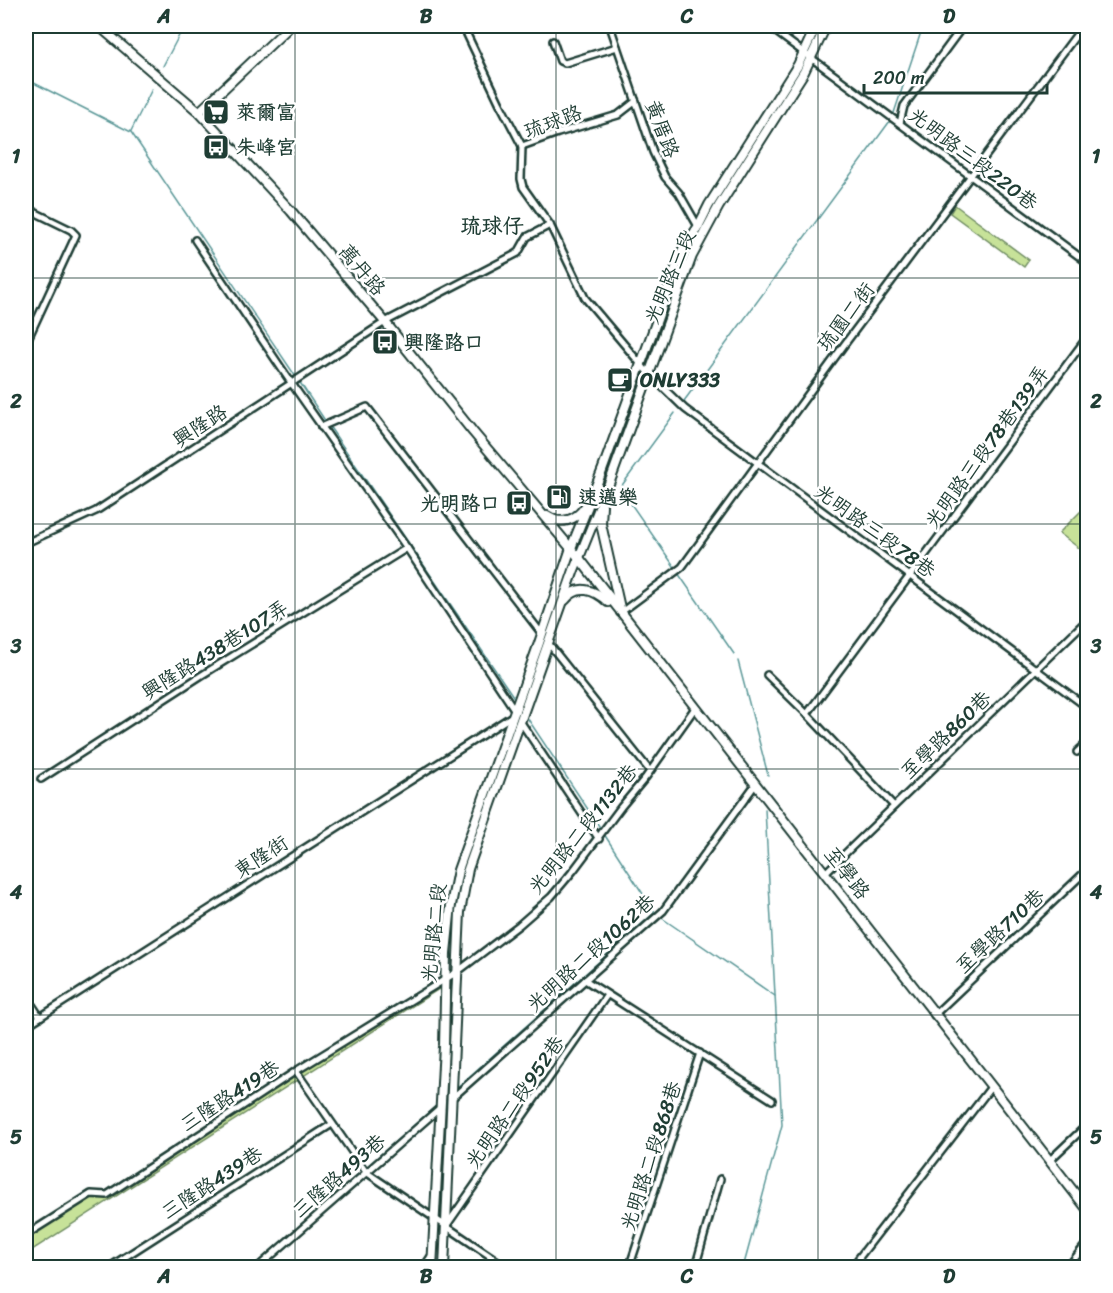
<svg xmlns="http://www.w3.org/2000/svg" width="1113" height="1293" font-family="Sriracha,'LXGW WenKai TC',sans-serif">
	<rect width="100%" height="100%" fill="#fff"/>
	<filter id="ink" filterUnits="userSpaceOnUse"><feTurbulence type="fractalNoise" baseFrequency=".0167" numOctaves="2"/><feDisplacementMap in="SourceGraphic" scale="12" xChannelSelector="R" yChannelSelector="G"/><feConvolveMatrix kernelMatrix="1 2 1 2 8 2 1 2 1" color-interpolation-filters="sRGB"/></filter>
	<g filter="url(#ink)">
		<g fill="#c7e299" stroke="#739066" stroke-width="1.5">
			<polygon points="955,205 1029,260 1024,267 950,213"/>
			<polygon points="1086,506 1088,508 1087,554 1059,533"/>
			<polygon points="445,979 445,985 26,1254 26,1235 91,1194 107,1195 296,1071"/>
		</g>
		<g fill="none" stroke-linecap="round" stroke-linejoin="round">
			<g stroke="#5b9898" stroke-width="1.5">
				<polyline points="163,66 184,26"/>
				<polyline points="26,79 131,132 296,377"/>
				<polyline points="894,113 923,26"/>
				<polyline points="131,131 152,89"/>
				<polyline points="299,381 326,422"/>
				<polyline points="684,401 890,121"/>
				<polyline points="675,413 620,488 676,569"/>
				<polyline points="329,426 515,699"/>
				<polyline points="678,573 734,654"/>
				<polyline points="738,661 768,775"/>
				<polyline points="526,716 601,829"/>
				<polyline points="604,834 656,914 775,996"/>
				<polyline points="455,1089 654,913"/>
				<polyline points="365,1168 438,1104"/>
				<polyline points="251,1268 362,1171"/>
				<polyline points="743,1268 782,1125 765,809"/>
			</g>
			<defs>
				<g id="street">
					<polyline points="463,26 500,104 522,146"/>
					<polyline points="610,26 653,152 665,177 679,193 699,228"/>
					<polyline points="768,26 1088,263"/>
					<polyline points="553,41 560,61 565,63 617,47"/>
					<polyline points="900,123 904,106 963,26"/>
					<polyline points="522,146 521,179 523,187 550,225 585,298 649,374 685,409 1088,708"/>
					<polyline points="522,146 558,133 618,115 636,101"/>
					<polyline points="26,208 71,230 76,235 26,343"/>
					<polyline points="195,240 292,384 407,548 516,712"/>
					<polyline points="321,427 367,407 542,634"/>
					<polyline points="26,543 96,511 385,322 518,253 527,237 550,225"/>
					<polyline points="620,613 682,567 844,345 1083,26"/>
					<polyline points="549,644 650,771"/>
					<polyline points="767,675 807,714 894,806"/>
					<polyline points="807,714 1088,336"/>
					<polyline points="520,721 599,839"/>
					<polyline points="1077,752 1088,742"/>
					<polyline points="41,779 202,675 407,548"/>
					<polyline points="826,872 1088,619"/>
					<polyline points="585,980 772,1100"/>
					<polyline points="26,996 40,1017"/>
					<polyline points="934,1015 1088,869"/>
					<polyline points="26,1026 512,716"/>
					<polyline points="296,1071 366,1172 508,1268"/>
					<polyline points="451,1099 663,911 755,785"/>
					<polyline points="1049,1161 1088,1124"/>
					<polyline points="1077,1197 1088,1189"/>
					<polyline points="447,1225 607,995"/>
					<polyline points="26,1235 91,1194 107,1195 296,1071 457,972 519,925 551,897 573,871 621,807 646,777 695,708"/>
					<polyline points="108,1268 332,1124"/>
					<polyline points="257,1268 441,1107"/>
					<polyline points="423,1268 432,1255"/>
					<polyline points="629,1268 700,1053"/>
					<polyline points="695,1268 720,1179"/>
					<polyline points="851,1268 991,1087"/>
					<polyline points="1067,1268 1088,1242"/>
				</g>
				<g id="secondary">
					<polyline points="99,26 199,112 291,211 385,322 473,432 579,558 1088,1210"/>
					<polyline points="199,112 290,26"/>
					<polyline points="602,505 601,524 620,608"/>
					<path d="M547,516C561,525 575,521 585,507"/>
					<path d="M565,600C578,583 595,590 608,602"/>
					<polyline points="432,1268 444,1046 446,953 451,905 458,870 539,643 571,548 602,471 682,251 698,227 709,205 798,65 816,26"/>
					<polyline points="444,1268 460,912 468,869 574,570 612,476 692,256 719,206 804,72 826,26"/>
				</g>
			</defs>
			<use href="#street" stroke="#1f3d34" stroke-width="10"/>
			<use href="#secondary" stroke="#1f3d34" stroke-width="12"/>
			<use href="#street" stroke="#fff" stroke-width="5"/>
			<use href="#secondary" stroke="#fff" stroke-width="8"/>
		</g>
	</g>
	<path fill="none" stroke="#1f3d34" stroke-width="1.5" stroke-opacity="0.55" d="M295,26V1268M556,26V1268M818,26V1268M26,278H1088M26,524H1088M26,769H1088M26,1015H1088"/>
	<defs>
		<symbol id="supermarket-square" viewBox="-11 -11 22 22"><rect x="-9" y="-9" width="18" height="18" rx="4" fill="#1f3d34" stroke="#fff"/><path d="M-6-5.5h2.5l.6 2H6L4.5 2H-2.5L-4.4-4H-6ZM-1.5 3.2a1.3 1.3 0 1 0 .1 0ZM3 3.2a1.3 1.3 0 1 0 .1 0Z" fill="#fff"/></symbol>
		<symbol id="bus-square" viewBox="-11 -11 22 22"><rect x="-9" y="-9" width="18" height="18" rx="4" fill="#1f3d34" stroke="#fff"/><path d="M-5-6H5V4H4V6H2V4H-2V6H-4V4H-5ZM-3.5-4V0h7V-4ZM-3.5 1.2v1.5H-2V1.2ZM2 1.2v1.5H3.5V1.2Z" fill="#fff"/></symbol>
		<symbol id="cafe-square" viewBox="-11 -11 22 22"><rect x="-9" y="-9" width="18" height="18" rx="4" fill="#1f3d34" stroke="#fff"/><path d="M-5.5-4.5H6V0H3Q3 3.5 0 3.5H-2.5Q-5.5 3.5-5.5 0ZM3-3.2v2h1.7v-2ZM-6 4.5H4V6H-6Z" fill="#fff"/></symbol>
		<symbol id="fuel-square" viewBox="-11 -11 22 22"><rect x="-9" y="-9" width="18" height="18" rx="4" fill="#1f3d34" stroke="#fff"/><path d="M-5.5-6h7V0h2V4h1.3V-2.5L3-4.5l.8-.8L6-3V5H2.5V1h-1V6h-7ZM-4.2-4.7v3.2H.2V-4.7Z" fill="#fff"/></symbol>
	</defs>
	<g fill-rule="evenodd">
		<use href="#supermarket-square" x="201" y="97" width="30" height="30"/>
		<use href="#bus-square" x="201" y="132" width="30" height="30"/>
		<use href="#bus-square" x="370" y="327" width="30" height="30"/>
		<use href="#cafe-square" x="605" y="365" width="30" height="30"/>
		<use href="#fuel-square" x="544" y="482" width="30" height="30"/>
		<use href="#bus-square" x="504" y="488" width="30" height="30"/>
	</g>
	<g text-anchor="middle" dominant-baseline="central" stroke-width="5" stroke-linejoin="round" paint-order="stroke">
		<g font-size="20" font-weight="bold" fill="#1f3d34" stroke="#fff" text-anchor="start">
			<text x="236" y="112">萊爾富</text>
			<text x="236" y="147">朱峰宮</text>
			<text x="404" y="342">興隆路口</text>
			<text x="640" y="380">ONLY333</text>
			<text x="578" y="497">速邁樂</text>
			<text x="500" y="503" text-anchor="end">光明路口</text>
		</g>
		<g font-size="20" fill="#1f3d34" stroke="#fff">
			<text transform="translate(553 122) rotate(-21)">琉球路</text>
			<text transform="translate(662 129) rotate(69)">黃厝路</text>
			<text transform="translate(973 159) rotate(37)">光明路三段220巷</text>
			<text transform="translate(362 270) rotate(50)">萬丹路</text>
			<text transform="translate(670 277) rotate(-67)">光明路三段</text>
			<text transform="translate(846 317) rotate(-53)">琉園二街</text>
			<text transform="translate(200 426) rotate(-33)">興隆路</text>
			<text transform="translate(987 447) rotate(-54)">光明路三段78巷139弄</text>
			<text transform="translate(875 531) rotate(36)">光明路三段78巷</text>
			<text transform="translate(215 650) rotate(-32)">興隆路438巷107弄</text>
			<text transform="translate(946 735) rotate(-44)">至學路860巷</text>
			<text transform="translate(583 829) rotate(-51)">光明路二段1132巷</text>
			<text transform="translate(261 857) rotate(-33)">東隆街</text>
			<text transform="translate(847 873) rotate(52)">至學路</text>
			<text transform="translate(1000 931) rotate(-43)">至學路710巷</text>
			<text transform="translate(434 933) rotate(-84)">光明路二段</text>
			<text transform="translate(591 953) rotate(-42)">光明路二段1062巷</text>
			<text transform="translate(230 1096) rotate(-33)">三隆路419巷</text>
			<text transform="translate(515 1102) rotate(-55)">光明路二段952巷</text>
			<text transform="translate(651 1156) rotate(-72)">光明路二段868巷</text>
			<text transform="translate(339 1176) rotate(-41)">三隆路493巷</text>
			<text transform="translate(212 1183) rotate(-33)">三隆路439巷</text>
		</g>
		<g font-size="21" font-weight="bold" fill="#1f3d34" stroke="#fff">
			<text x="492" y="226">琉球仔</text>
		</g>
	</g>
	<rect width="1113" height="1293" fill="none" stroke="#fff" stroke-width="66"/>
	<path d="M864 84v9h183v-9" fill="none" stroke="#1f3d34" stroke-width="3"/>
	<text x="873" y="84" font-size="18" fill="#1f3d34" stroke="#ffffff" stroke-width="4.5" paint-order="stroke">200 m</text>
	<rect x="33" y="33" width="1047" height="1227" fill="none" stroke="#1f3d34" stroke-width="2"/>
	<g font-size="20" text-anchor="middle" font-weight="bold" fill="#1f3d34">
		<text x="164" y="23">A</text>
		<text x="426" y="23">B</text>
		<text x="687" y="23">C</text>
		<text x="949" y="23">D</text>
		<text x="16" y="163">1</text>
		<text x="1096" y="163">1</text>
		<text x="16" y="408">2</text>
		<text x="1096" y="408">2</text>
		<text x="16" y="653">3</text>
		<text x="1096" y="653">3</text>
		<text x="16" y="899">4</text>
		<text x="1096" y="899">4</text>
		<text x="16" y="1144">5</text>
		<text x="1096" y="1144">5</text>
		<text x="164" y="1283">A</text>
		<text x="426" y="1283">B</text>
		<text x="687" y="1283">C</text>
		<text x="949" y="1283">D</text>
	</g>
</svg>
